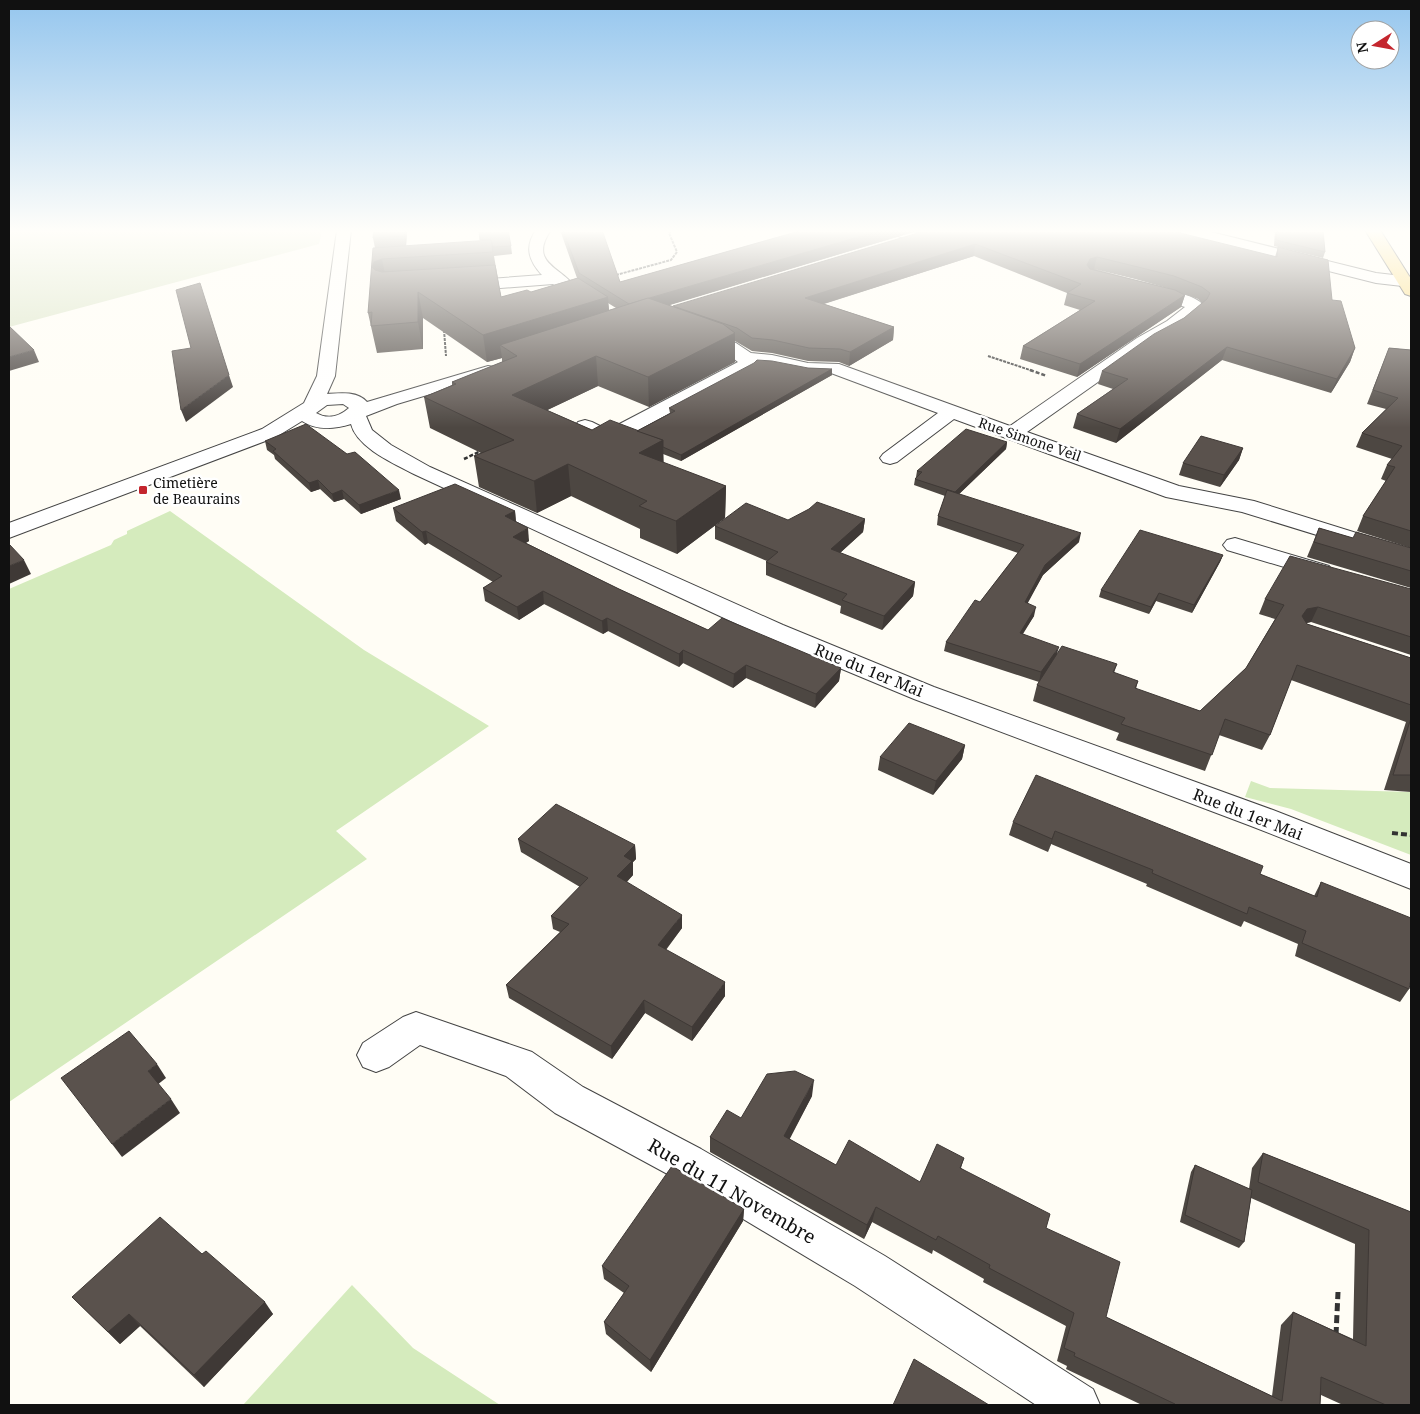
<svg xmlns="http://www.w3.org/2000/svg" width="1420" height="1414" font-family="'Noto Serif',serif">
	<rect width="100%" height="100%" fill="#fffdf5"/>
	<g fill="#d5ebbd">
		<polygon points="170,511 364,650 489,726 336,831 367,859 9,1102 9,589 111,545 114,540 127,534 127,531"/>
		<polygon points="1251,781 1270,788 1411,792 1411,855 1291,809 1245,797"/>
		<polygon points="352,1285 413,1348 500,1405 243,1405"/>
	</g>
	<polygon fill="#d9e3c4" points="9,230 308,230 322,232 319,244 9,327"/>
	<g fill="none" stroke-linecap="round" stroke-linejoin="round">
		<defs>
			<g id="minor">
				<path d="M337,230H351L335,376L327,394C340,393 358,391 367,402L488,366L494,367L497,371L494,375L397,404L366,416L372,430L391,445L430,467L783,625L934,687L1273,810L1411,864V889L1251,826L914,699L765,637L416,475C395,464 357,448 351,424C335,429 317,431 302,421L276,437L9,538V523L262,429L304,403L317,376ZM343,404L349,408C340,416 328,420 316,413L327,405Z"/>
				<path d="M536,230H551C528,263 561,267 574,286L572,289H560L553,284L462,291L456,289L454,286L456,283L462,281L542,275C529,261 524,247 536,230Z"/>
				<path d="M889,230C901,230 917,229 925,239L923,242H913L891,233Z"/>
				<polygon points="1203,230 1376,273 1411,277 1411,287 1376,283 1182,234 1180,231"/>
				<path d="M1148,285C1162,289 1196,294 1204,306L1179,329L1149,346L1027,432L1179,486L1254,501L1411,550V564L1242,512L1166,497L954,419L897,462L890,464L883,462L880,458L883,454L938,413L831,373H808L772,365L756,364L753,368L624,438L632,445L629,449C616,453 583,437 575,426L578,422L585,420L592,422L608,430L738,362L724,351L694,340L691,336L694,332L700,331L736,343L751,353L772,355L808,363L839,364L1010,426L1137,338L1167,321L1185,307L1142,293L1140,290L1142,287Z"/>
				<polygon points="1235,538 1329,566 1333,571 1329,576 1321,578 1227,550 1223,545 1227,540"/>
				<polygon points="416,1012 532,1052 583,1087 701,1149 885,1256 1093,1389 1100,1405 1036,1405 855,1286 673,1177 555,1113 506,1076 420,1045 389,1067 376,1072 363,1067 357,1055 363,1043 403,1017"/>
			</g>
			<polygon id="major" points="1365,230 1380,230 1411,279 1411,296 1405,294"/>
		</defs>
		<use href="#minor" stroke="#444" stroke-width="2"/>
		<use href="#major" stroke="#222" stroke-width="2"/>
		<g stroke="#333" stroke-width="2" stroke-dasharray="3 1" stroke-linecap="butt">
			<polyline points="616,275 671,260 677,252 669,233 672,230"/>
			<polyline points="444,330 446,356"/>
			<polyline points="988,356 1033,371"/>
		</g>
		<g stroke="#333" stroke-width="2.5" stroke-dasharray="4 2" stroke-linecap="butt">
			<polyline points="1030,370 1047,376"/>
			<polyline points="464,459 483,450"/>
		</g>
		<polyline stroke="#333" stroke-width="4" stroke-dasharray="6 3" stroke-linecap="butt" points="1392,833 1411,835"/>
		<polyline stroke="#333" stroke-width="5" stroke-dasharray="8 4" stroke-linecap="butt" points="1336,1335 1338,1292"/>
		<use href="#minor" fill="#fff" fill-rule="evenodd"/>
		<use href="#major" fill="#f9d66b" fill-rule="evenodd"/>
	</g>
	<g fill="#4d4742" fill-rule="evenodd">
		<path d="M374,230H407L406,246H511L512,254L494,256L501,297L531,292L577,278L560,230H602L620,282L800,231L798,230H920L669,305L673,307L928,230L1275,257L1278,247L1332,300L1355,348L1350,362L1331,393L1222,360L1116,443L1073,428L1077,414L1113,389L1098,384L1102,371L1184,318L1202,303L1198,299L1176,291L1185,295L1181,307L1077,377L1020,359L1023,346L1080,310L1064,305L1067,293L974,256L824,304L894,327L893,340L849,366L839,362L808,361L772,353L752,351L735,341V362L649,407L598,386L547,410L592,430L637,431L670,413L669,408L808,368L832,369V375L681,461L663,454V463L726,486L725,518L677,554L640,538V529L571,496L537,513L479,487L474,456L481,453L430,428L424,397L452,385V382L502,362V358L487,362L423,318V349L377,353L368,313L375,248L373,238ZM1094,269L1135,279L1174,290ZM608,303L616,308L609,310Z"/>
		<polygon points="1275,230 1323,230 1325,252 1323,258 1274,246"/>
		<polygon points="1389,348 1411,350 1411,588 1307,557 1319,528 1353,538 1411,548 1357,531 1363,516 1386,481 1381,479 1387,465 1392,459 1356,447 1362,433 1386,409 1367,404"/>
		<polygon points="265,441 401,499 361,514 344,499 334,502 320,489 311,492 275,459 274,455 267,450"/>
		<polygon points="1007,442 1006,449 959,494 1079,542 1043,575 1027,603 1034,616 1023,634 1057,654 1117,664 1114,673 1138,681 1136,689 1200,711 1246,668 1275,619 1259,614 1265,599 1411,589 1411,655 1311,622 1307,623 1307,624 1411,658 1411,792 1384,790 1406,722 1291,680 1270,735 1262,750 1219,735 1205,771 1116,740 1119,733 1033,701 1037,685 1039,682 944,651 946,642 980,602 1018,553 937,525 938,516 945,496 914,485 915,479 916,477 917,471"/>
		<polygon points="1243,448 1239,460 1220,487 1179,475 1183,463"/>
		<polygon points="393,508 515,511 516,522 529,541 526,543 619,589 708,630 841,668 839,681 815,708 746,678 733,688 683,663 679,667 608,631 603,634 544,604 519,620 485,601 483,588 493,582 428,543 425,545 396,521"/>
		<polygon points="865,519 863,532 840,553 915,582 913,596 882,630 840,613 841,606 766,575 766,562 767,561 715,539 715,526 788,520"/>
		<polygon points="1223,555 1220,562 1192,613 1156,601 1149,614 1099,597 1101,590"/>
		<polygon points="965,745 962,759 933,795 878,770 880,757"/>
		<polygon points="1013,822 1260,874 1314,896 1321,882 1409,989 1400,1002 1295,956 1298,944 1244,921 1241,927 1146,886 1147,884 1051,844 1048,852 1009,835"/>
		<polygon points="518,839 635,845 636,859 633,862 633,875 627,882 682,928 666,950 725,996 692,1041 645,1013 612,1059 509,998 506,985 560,932 553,929 551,916 580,887 521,852"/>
		<polygon points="812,1096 789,1139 836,1165 920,1182 964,1158 961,1168 1046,1228 1106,1317 1272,1396 1281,1325 1293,1312 1353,1339 1355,1244 1251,1198 1244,1242 1239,1248 1180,1222 1191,1172 1195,1165 1249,1189 1252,1168 1263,1153 1411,1212 1411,1405 1343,1405 1321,1395 1320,1405 1142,1405 1066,1369 1067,1366 1057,1361 1066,1326 983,1282 984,1279 933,1250 932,1254 872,1222 864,1239 710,1152 710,1137 741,1118"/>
		<polygon points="744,1209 743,1221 651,1372 606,1334 604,1322 624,1293 604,1279 602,1266"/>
		<polygon points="202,1254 273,1314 204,1387 140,1326 120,1344 72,1297"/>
	</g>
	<g fill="#3f3936">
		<polygon points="404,230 407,230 406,247 404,236"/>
		<polygon points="882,230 920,230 630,317 630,304"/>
		<polygon points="975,244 974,256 804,310 805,298"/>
		<polygon points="1097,257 1094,269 1087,271 1087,265 1090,259"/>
		<polygon points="382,259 387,284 372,267 374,262"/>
		<polygon points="418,292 423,318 423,349 418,322"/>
		<polygon points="1185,295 1181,307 1077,377 1080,364"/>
		<polygon points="608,297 610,323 500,345 502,358 487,362 483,335"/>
		<polygon points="894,327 893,340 849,366 850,352"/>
		<polygon points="735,333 735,362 649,407 648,377"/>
		<polygon points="1227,347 1222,360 1116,443 1120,429"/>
		<polygon points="1355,348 1350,362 1331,393 1337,379"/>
		<polygon points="34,350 39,362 9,371 9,357"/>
		<polygon points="596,356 598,386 516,425 512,395"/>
		<polygon points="832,369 832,375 681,461 681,455"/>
		<polygon points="229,375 233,387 186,422 181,410"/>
		<polygon points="663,440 664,471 639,453"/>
		<polygon points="1007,442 1006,449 954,499 955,492"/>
		<polygon points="1243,448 1239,460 1220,487 1224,475"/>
		<polygon points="568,464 571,496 537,513 534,481"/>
		<polygon points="318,480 320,489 311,492 309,483"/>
		<polygon points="726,486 725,518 677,554 676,521"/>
		<polygon points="342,490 344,499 334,502 332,494"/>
		<polygon points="399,490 401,499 361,514 359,505"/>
		<polygon points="515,511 516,524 505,516"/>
		<polygon points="865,519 863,532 830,562 831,549"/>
		<polygon points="528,528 529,541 514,549 513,537"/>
		<polygon points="426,531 428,543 425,545 422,532"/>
		<polygon points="1081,533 1079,542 1043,575 1023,612 1025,602 1045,565"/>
		<polygon points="1223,555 1220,562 1192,613 1194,605"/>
		<polygon points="24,560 31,574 9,584 9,566"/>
		<polygon points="915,582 913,596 882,630 884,616"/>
		<polygon points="543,591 544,604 519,620 517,607"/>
		<polygon points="1159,593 1156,601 1149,614 1151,607"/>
		<polygon points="1036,607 1034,616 1017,642 1020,633"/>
		<polygon points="1318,607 1311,622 1301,624 1302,616 1307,609"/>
		<polygon points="607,618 608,631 603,634 602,621"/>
		<polygon points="1059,647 1056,657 1039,682 1041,672"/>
		<polygon points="683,650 683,663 679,667 679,654"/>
		<polygon points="746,665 746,678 733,688 734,674"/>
		<polygon points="841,668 839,681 815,708 816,694"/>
		<polygon points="965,745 962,759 933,795 936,781"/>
		<polygon points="1055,831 1051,844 1048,852 1052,839"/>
		<polygon points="635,845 636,859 633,862 633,875 618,890 617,876 624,856"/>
		<polygon points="682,915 682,928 658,959 658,945"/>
		<polygon points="725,982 725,996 692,1041 692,1027"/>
		<polygon points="644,1000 645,1013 612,1059 611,1046"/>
		<polygon points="157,1064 166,1078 157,1085 148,1071"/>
		<polygon points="814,1080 812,1096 783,1152 784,1136"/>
		<polygon points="171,1099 180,1113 122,1157 112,1144"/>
		<polygon points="876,1207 872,1222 864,1239 867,1225"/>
		<polygon points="744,1209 743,1221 651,1372 650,1360"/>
		<polygon points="265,1302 273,1314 204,1387 194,1375"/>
		<polygon points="129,1314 140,1326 120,1344 108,1332"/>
	</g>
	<g fill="#5a524d" stroke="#3f3936">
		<polygon points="374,230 404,230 404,236 373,238"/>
		<polygon points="479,230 508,230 511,246 493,247 491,240 480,240"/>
		<polygon points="563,230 602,230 620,282 803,230 882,230 629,304 579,273"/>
		<polygon points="928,230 1168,230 1277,257 1278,247 1328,260 1332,300 1341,301 1355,348 1337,379 1227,347 1120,429 1077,414 1128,379 1102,371 1154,334 1184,318 1207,299 1210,293 1202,287 1174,276 1138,267 1097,257 1090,259 1087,265 1090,269 1175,290 1185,295 1080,364 1023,346 1095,301 1067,293 1081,284 975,244 805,298 894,327 850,352 840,349 809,348 773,340 752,338 737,328 673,306"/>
		<polygon points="1277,230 1323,230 1325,252 1276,240"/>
		<polygon points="491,240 493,252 382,259 374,262 372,267 375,270 382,272 495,265 501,297 527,290 531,292 578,278 608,297 483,335 418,292 418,322 371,326 372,312 368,313 373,248"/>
		<polygon points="200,283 229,375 181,410 172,351 191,348 176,290"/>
		<polygon points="648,298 723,324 735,333 648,377 596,356 512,395 592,430 610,420 663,440 639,453 726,486 676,521 639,506 647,501 568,464 534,481 474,456 514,440 424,397 456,384 452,382 517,356 500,345"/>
		<polygon points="9,326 34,350 9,357"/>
		<polygon points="1389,348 1411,350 1411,531 1363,516 1395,467 1387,465 1402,446 1362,433 1398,398 1373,390"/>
		<polygon points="757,360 772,361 808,368 832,369 681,455 663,447 663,440 637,431 675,411 669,408 754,363"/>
		<polygon points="306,424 347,454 355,452 399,490 359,505 342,490 332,494 318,480 309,483 273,451 276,449 265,441"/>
		<polygon points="966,429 1007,442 955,492 915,479 922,472 917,471"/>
		<polygon points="1201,436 1243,448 1224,475 1183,463"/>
		<polygon points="455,484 515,511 505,516 528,528 513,537 619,589 708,630 722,618 841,668 816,694 746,665 734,674 683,650 679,654 607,618 602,621 543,591 517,607 483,588 502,576 426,531 422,532 393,508"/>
		<polygon points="947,490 1081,533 1045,565 1025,602 1036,607 1020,633 1059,647 1041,672 946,642 975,600 980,602 1024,545 938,516"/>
		<polygon points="817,502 865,519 831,549 915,582 884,616 842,600 847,594 766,562 778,552 715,526 746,503 788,520 809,509"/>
		<polygon points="1319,528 1353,538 1356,532 1411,548 1411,571 1314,542"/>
		<polygon points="1140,530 1223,555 1194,605 1159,593 1151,607 1101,590"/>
		<polygon points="9,544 24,560 9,566"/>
		<polygon points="1290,556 1411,589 1411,637 1318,607 1307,609 1302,616 1307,624 1411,658 1411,705 1297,665 1270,735 1225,719 1212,755 1121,724 1125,718 1037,685 1062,646 1117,664 1113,672 1138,681 1135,688 1200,711 1246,668 1284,605 1265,599"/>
		<polygon points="1411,718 1411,775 1393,775"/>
		<polygon points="909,723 965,745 936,781 880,757"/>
		<polygon points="1036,775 1263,866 1260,874 1317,897 1321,882 1411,918 1411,979 1409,989 1302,943 1306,931 1249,907 1247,914 1152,873 1153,870 1055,831 1052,839 1013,822"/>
		<polygon points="556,804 635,845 624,856 632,861 617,876 682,915 658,945 725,982 692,1027 644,1000 611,1046 506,985 569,924 551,916 588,878 518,839"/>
		<polygon points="129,1031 157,1064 148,1071 171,1099 112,1144 61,1078"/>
		<polygon points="795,1071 814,1080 784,1136 836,1165 849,1140 920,1182 937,1144 964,1158 960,1168 1050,1214 1046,1228 1120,1262 1106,1317 1282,1401 1293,1312 1366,1346 1369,1230 1258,1182 1263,1153 1411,1212 1411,1405 1386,1405 1321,1377 1320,1405 1175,1405 1175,1404 1074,1356 1075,1353 1064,1348 1074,1313 989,1268 990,1265 938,1236 936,1240 876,1207 867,1225 710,1137 727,1110 741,1118 767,1074"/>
		<polygon points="1195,1165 1252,1190 1244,1242 1185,1215"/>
		<polygon points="672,1166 744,1209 650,1360 604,1322 629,1286 602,1266"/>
		<polygon points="160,1217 202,1254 206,1251 265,1302 194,1375 129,1314 108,1332 72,1297"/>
		<polygon points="914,1359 989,1405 893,1405"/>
	</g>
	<linearGradient id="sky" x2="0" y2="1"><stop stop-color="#95c6ee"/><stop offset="0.54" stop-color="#fffefa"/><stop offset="1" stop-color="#fffefa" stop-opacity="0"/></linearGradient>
	<rect width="1420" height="428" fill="url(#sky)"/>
	<rect fill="#c4262e" stroke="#fff" stroke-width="2" x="138" y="485" width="10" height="10" rx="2.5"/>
	<g text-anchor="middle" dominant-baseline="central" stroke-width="5" stroke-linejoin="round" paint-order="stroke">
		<g font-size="14" fill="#111" stroke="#fff">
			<text transform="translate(1030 439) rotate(19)">Rue Simone Veil</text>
		</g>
		<g font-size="14" fill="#111" stroke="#fff" text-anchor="start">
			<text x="153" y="482">Cimetière<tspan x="153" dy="16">de Beaurains</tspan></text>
		</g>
		<g font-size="16" fill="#111" stroke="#fff">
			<text transform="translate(869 670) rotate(22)">Rue du 1er Mai</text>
			<text transform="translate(1248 814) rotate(21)">Rue du 1er Mai</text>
		</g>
		<g font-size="19" fill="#111" stroke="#fff">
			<text transform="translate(732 1191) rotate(30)">Rue du 11 Novembre</text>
		</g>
	</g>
	<rect width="1420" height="1414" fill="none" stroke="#111111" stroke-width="20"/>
	<g transform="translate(1375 45) rotate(259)"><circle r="24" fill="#ffffff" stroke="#a0a0a0"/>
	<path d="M0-4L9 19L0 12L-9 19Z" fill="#c4262e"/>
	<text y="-8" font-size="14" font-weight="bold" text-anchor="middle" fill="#111111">N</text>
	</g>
</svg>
